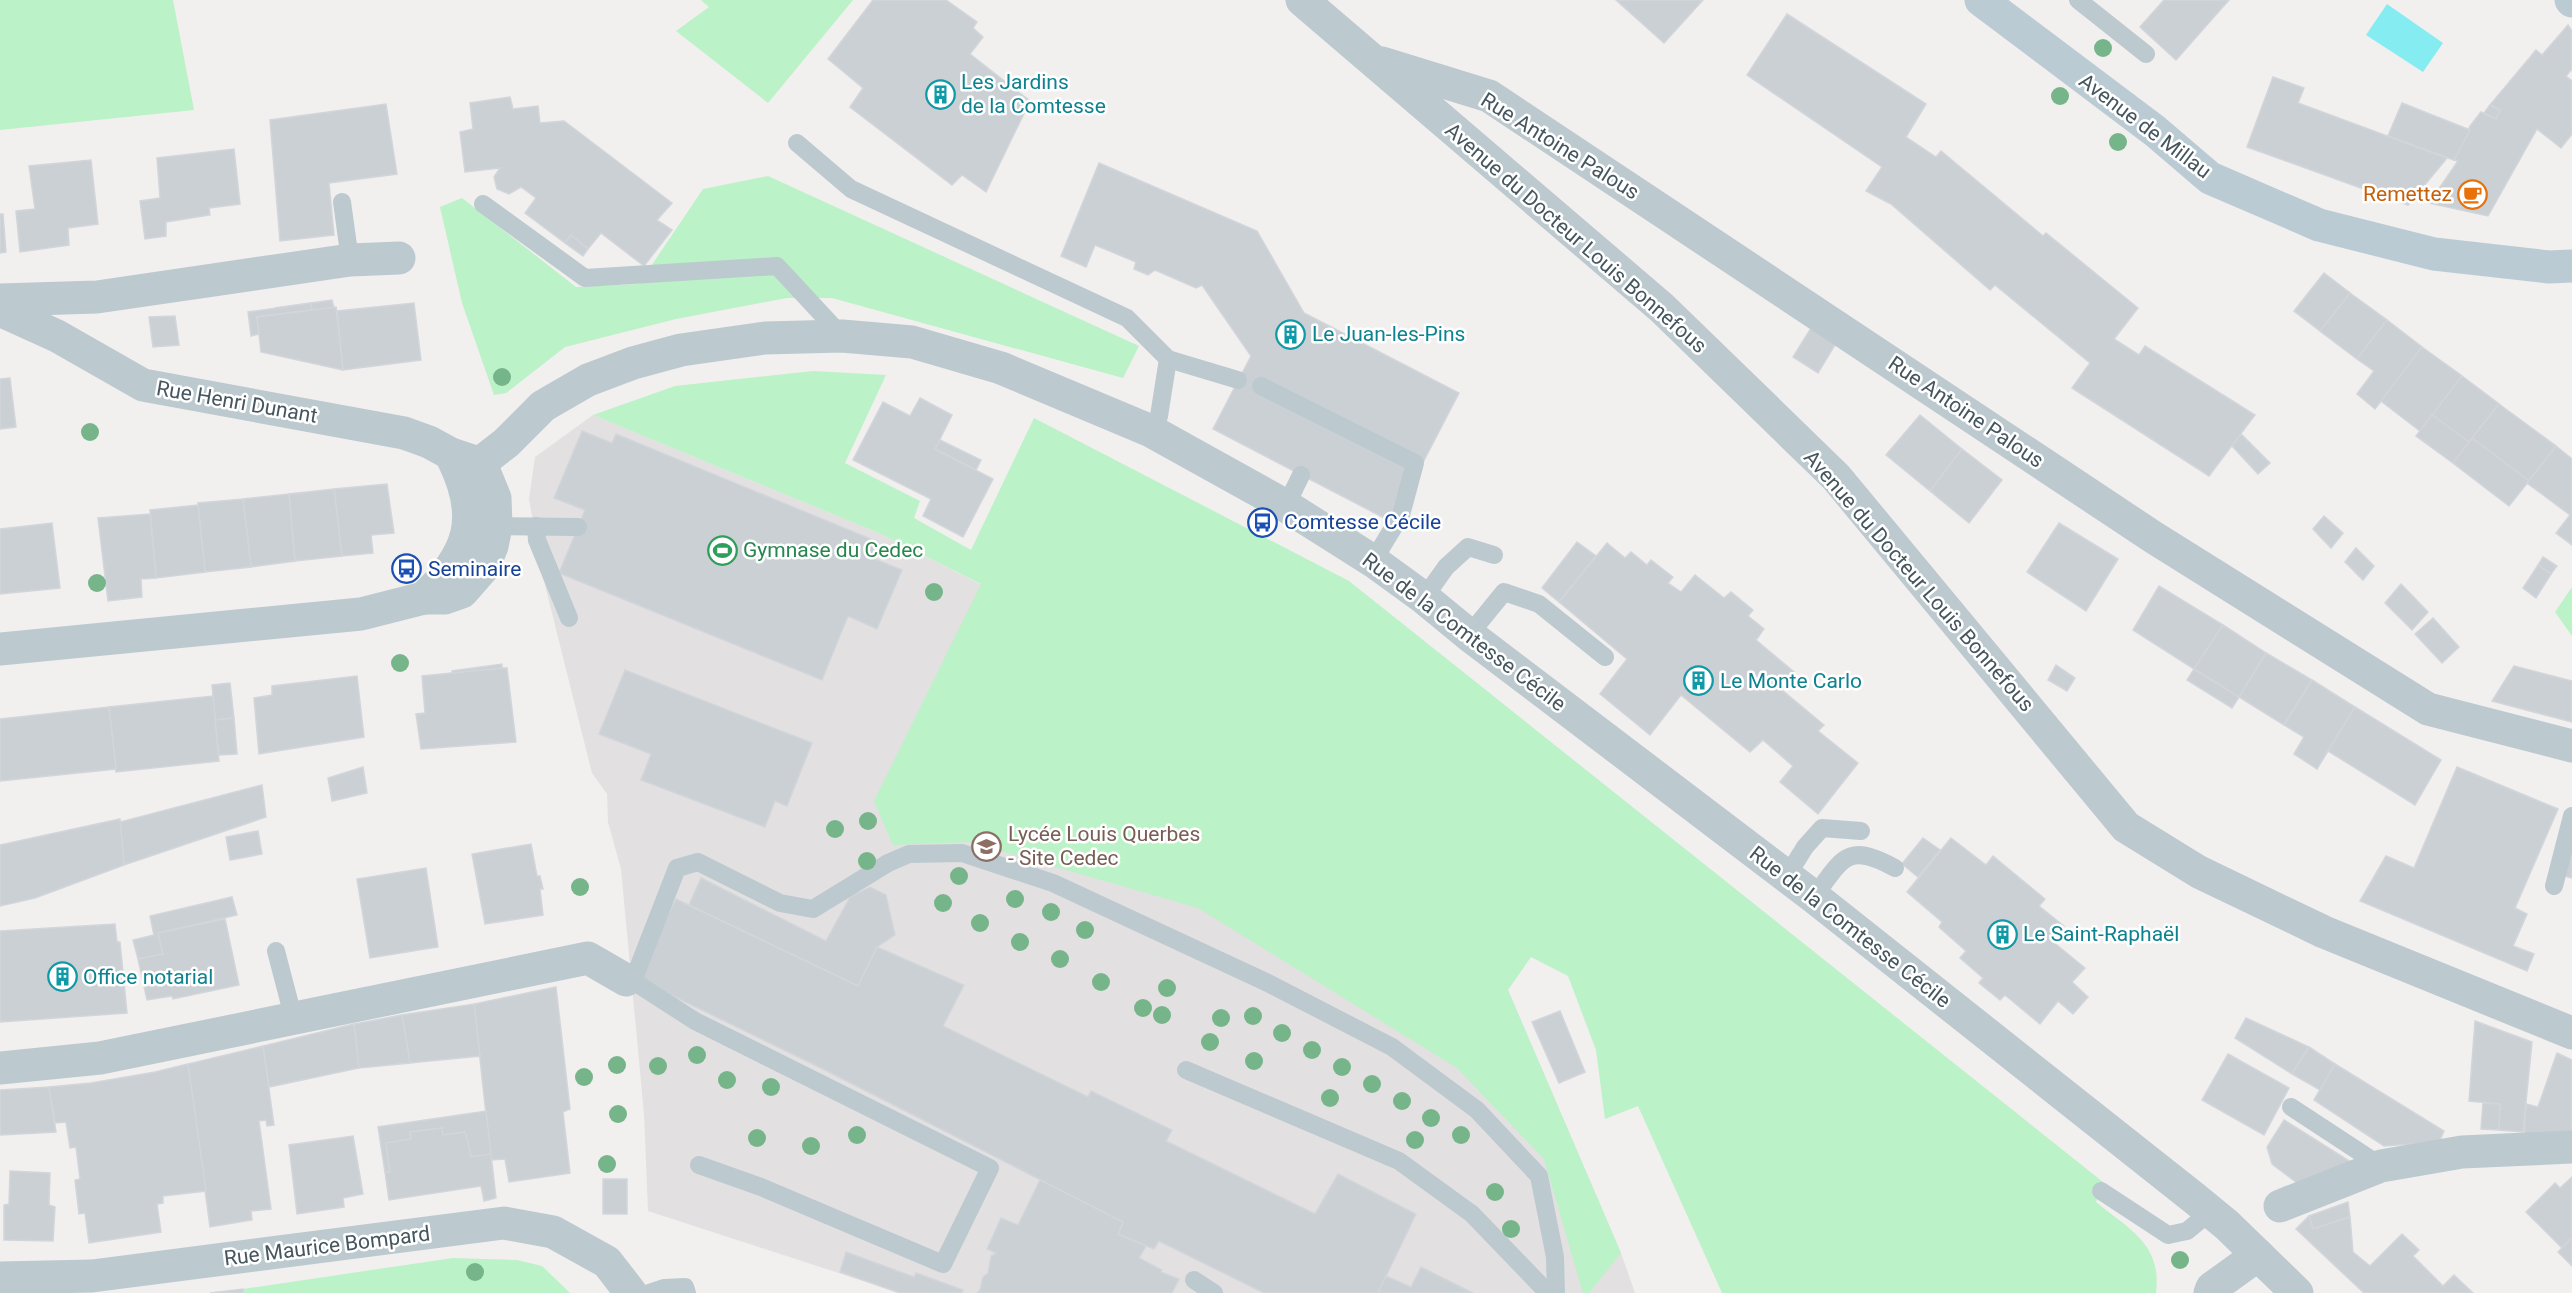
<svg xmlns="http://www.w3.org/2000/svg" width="2572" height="1293" font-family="Roboto,sans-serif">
	<rect width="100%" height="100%" fill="#f2efef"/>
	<polygon fill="#e3e0e1" points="593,415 881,534 982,585 1508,990 1621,1253 1635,1293 900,1293 648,1211 644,1114 621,869 608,822 607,794 592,773 542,573 529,499 535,457"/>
	<g fill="#bbf2c7">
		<polygon points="0,0 173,0 194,110 0,130"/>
		<polygon points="701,0 853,0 768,103 676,31 709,7"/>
		<polygon points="768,176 1139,346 1123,378 832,298 787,298 676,319 565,347 506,393 494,395 462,303 440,207 462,198 576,287 639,284 703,189"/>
		<path d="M813,371L886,375L845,463L920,501L914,518L971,550L1034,418L1349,581L2103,1182L2096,1202C2130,1230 2162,1244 2156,1293H1722L1638,1106L1605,1119L1596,1050L1568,976L1531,957L1508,990L1621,1253L1589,1293H1583L1544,1159L1457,1068L1198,908L969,842L893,845L874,801L981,584L881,534L593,415L675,386Z"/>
		<polygon points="2572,587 2572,636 2555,612"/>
		<polygon points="453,1258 517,1260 542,1266 570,1293 243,1293 243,1289"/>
	</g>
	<polygon fill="#85edf1" points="2387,4 2443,43 2423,72 2366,35"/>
	<g fill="#cbd0d4" stroke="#d2d6db" stroke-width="1.5">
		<polygon points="873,0 946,0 977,22 973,28 983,37 970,54 1030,101 986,192 962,175 952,185 850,107 863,88 828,59"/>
		<polygon points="1616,0 1703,0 1664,43"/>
		<polygon points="2164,0 2229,0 2176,60 2140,27"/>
		<polygon points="1787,14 1926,104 1906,137 1936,157 1941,151 2043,236 2046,233 2138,308 2114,339 2139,355 2145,346 2255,415 2209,476 2072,388 2090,363 1995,285 1990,290 1891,204 1866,191 1882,167 1747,75"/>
		<polygon points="2568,25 2572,31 2572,69 2566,76 2572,81 2572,134 2561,148 2537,129 2488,216 2429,203 2458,161 2454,160 2470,126 2481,112 2496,119 2500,110 2490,105 2536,50 2542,55"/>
		<polygon points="2273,77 2304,88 2298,103 2447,158 2408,205 2247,147"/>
		<polygon points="510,97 513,109 538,106 540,123 564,121 672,203 657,220 672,230 644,266 601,233 588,249 571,235 565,243 525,213 536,198 521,187 509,194 497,189 494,177 500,168 465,172 460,132 473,129 470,103"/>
		<polygon points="2402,103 2470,130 2454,160 2388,136"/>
		<polygon points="386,104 397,174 329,183 334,235 280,241 270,120"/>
		<polygon points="2490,105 2500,110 2496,119 2484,113"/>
		<polygon points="234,149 240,204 209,208 210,215 166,222 166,236 145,239 140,201 160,198 157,158"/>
		<polygon points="91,160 98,224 68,228 69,245 20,252 16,211 35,209 29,166"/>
		<polygon points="1099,163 1257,231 1304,313 1459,393 1392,522 1213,429 1251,356 1202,285 1196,288 1155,270 1148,275 1134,269 1136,262 1095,245 1086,267 1061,256"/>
		<polygon points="0,214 3,214 6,252 0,253"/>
		<polygon points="571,235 588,249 583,256 565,243"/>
		<polygon points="2324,273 2350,293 2320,331 2294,311"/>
		<polygon points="2350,293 2387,320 2357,359 2320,331"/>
		<polygon points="332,300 334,308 276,315 275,308"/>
		<polygon points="311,303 312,310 257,317 259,334 251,336 248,312"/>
		<polygon points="414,303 421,360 343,370 337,311"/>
		<polygon points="336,307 343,370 261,352 257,317"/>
		<polygon points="175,316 179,345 153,347 149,317"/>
		<polygon points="2387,320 2422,347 2375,409 2357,394 2374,371 2357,359"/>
		<polygon points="1811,328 1835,345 1818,373 1793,357"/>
		<polygon points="2422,347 2462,376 2420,431 2381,401"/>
		<polygon points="2462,376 2499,404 2469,442 2432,415"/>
		<polygon points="10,378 16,427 0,429 0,379"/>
		<polygon points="920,398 952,415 935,449 993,479 963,537 923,516 931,499 853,460 883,402 910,416"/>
		<polygon points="2499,404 2556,446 2529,481 2472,438"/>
		<polygon points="1920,415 1962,449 1930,491 1886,455"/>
		<polygon points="2432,415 2469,442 2453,463 2416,436"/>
		<polygon points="582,431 612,443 616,434 878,542 872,558 902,570 877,629 848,616 822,680 559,573 585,510 554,498"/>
		<polygon points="2241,434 2270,463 2258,474 2232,446"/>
		<polygon points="2472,438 2529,481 2509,506 2453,463"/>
		<polygon points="940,440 981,460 976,470 935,449"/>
		<polygon points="2556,446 2572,459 2572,545 2556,533 2570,515 2527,483"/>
		<polygon points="1962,449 2002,480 1969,523 1930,491"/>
		<polygon points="387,484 394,533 371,535 373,553 342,556 334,489"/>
		<polygon points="334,489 342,556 295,561 289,494"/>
		<polygon points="289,494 295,561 251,567 243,499"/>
		<polygon points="243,499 251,567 205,572 198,503"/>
		<polygon points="198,505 205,572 156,578 150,510"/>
		<polygon points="150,514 156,578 141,579 142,597 108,601 98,518"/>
		<polygon points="2324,516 2343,533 2331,548 2313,529"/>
		<polygon points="52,523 60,588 0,594 0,529"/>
		<polygon points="2059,523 2118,559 2086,611 2027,572"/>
		<polygon points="1577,542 1596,556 1559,602 1542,588"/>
		<polygon points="1607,543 1625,558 1631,552 1647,565 1651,560 1673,577 1668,583 1681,592 1695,575 1724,598 1731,592 1753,610 1748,616 1764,629 1756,640 1794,672 1782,690 1824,725 1818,731 1858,763 1818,814 1780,782 1793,766 1763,740 1750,752 1681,695 1650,735 1600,694 1627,659 1559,602"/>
		<polygon points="2356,548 2374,566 2363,580 2345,562"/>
		<polygon points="2543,557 2557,566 2551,574 2538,565"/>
		<polygon points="2538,565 2551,574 2536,598 2523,588"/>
		<polygon points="2401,584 2428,612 2412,630 2385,603"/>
		<polygon points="2159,586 2223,625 2194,669 2133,630"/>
		<polygon points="2433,618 2459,647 2442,663 2415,634"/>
		<polygon points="2223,625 2266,653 2239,697 2194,669"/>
		<polygon points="2266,653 2312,680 2284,725 2239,697"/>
		<polygon points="502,664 502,673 453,676 452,671"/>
		<polygon points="2056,665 2075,678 2067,691 2048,680"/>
		<polygon points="2514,666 2572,681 2572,722 2492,701"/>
		<polygon points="502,668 507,668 516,742 421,749 416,714 425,713 422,676"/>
		<polygon points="2194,669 2239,697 2232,708 2187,680"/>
		<polygon points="625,670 812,743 787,806 775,801 765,827 641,780 651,754 599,734"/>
		<polygon points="357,676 364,737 259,754 254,698 272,695 272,686"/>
		<polygon points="2312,680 2355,707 2317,769 2294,754 2304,737 2284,725"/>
		<polygon points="230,683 234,718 215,720 212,685"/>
		<polygon points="213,696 219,761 116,772 109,707"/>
		<polygon points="109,707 116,769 0,781 0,719"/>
		<polygon points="2355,707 2441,760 2415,805 2328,751"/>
		<polygon points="234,718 237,754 219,755 215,720"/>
		<polygon points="363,767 367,793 332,801 328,778"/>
		<polygon points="2457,767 2558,809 2515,908 2527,914 2513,946 2534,954 2527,971 2360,901 2386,856 2414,868"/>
		<polygon points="262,785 266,817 124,865 120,822"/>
		<polygon points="120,819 124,865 35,898 0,906 0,845"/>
		<polygon points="258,831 262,854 230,860 226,837"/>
		<polygon points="1923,838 1940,850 1918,877 1902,864"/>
		<polygon points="1951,838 1986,865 1993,856 2045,899 2039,906 2064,926 2052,941 2085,968 2072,982 2088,997 2073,1014 2058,1001 2040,1024 2005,995 2000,1000 1979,983 1983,978 1960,958 1966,951 1939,927 1942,922 1907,892"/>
		<polygon points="531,844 537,876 540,876 543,889 540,889 543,915 485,924 472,854"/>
		<polygon points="2572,845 2572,878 2564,876"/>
		<polygon points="426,868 438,947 370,958 357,879"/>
		<polygon points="701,878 826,941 850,897 870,887 886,895 895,935 877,947 858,986 689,905"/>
		<polygon points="232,897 237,915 158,933 163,954 138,959 133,940 154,935 150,916"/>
		<polygon points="676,899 858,986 877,947 964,985 943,1026 1088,1097 1091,1091 1172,1130 1166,1141 1315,1214 1338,1174 1416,1214 1378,1293 1264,1293 1159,1241 1154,1249 1118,1234 1123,1222 821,1068 636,978"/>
		<polygon points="225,919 239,985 173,999 172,996 147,1000 138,959 163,954 158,933"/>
		<polygon points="115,924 117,942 120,942 127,1013 0,1022 0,931"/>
		<polygon points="556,987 570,1109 563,1112 570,1173 509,1182 505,1159 491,1160 474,1004"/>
		<polygon points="474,1004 480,1056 410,1063 402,1015"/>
		<polygon points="1560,1011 1585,1072 1559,1083 1532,1022"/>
		<polygon points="402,1015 410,1063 359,1068 354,1024"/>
		<polygon points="2246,1018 2309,1047 2292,1074 2235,1038"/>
		<polygon points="2475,1021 2532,1042 2523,1132 2499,1130 2500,1104 2469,1101"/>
		<polygon points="354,1024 359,1068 269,1087 263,1046"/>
		<polygon points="263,1046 274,1125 267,1126 266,1120 259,1121 271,1209 251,1211 252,1220 210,1227 188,1064"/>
		<polygon points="2309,1047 2335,1064 2320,1090 2292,1074"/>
		<polygon points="2557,1053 2572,1060 2572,1135 2524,1138 2526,1104 2538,1107"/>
		<polygon points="2228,1054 2289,1088 2264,1135 2202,1100"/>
		<polygon points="188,1064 206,1191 163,1196 163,1203 157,1204 161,1232 89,1243 85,1213 79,1214 75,1180 80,1179 76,1147 70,1148 66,1122 55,1123 49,1087 91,1083 155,1072"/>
		<polygon points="2335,1064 2444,1131 2439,1142 2384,1146 2314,1100"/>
		<polygon points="49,1087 56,1132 0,1135 0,1090"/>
		<polygon points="2483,1103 2500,1104 2499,1130 2481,1129"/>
		<polygon points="486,1111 491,1154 471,1157 465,1132 443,1135 442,1128 410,1132 411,1139 386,1143 390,1172 385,1172 378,1127"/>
		<polygon points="2284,1120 2351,1162 2297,1183 2272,1164 2267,1147"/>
		<polygon points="442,1128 443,1135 465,1132 466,1134 471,1157 491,1154 496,1198 484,1201 481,1186 389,1200 385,1172 390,1172 386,1143 411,1139 410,1132"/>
		<polygon points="353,1136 363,1194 343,1198 344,1207 297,1214 289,1145"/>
		<polygon points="10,1171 50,1173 49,1205 55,1207 53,1241 4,1240 4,1205 9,1204"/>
		<polygon points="2572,1177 2572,1237 2562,1248 2526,1212 2555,1183 2560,1188"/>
		<rect x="603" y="1179" width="24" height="35"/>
		<polygon points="1040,1180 1123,1222 1118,1234 1146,1246 1139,1258 1162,1270 1161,1272 1179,1279 1172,1293 977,1293 980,1290 983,1277 988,1273 991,1256 996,1253 987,1249 1001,1218 1018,1225"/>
		<polygon points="2348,1202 2350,1217 2313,1229 2309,1216"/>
		<polygon points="2309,1216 2313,1229 2350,1217 2353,1252 2370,1266 2402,1234 2419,1250 2413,1256 2443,1286 2454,1275 2473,1293 2364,1293 2296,1229"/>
		<polygon points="2572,1237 2572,1266 2558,1252"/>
		<polygon points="846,1252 914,1277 916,1273 963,1290 962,1293 900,1293 840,1272"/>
		<polygon points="1421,1267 1473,1293 1378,1293 1386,1276 1411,1287"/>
		<polygon points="243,1289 243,1293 210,1293"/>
	</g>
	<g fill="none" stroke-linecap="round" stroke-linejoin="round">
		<g stroke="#bcc9cf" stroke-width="18">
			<polyline points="2078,0 2146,54"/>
			<polyline points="797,143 851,189 1127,318 1168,359 1159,416 1151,431"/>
			<polyline points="342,202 350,260"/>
			<polyline points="483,204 585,278 777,266 842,336"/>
			<polyline points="1168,359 1238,380"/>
			<polyline points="1261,386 1415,463 1401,515 1373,561"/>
			<polyline points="1286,506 1301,475"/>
			<polyline points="489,526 578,527"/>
			<polyline points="536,526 537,540 569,618"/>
			<polyline points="1424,598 1446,567 1468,547 1494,555"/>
			<polyline points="1469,635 1504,592 1539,604 1605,657"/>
			<polyline points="1787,876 1805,847 1822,828 1861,831"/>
			<polyline points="2554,886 2572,816"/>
			<path d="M1814,897C1842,859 1847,841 1895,868"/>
			<polyline points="276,951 294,1020"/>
			<polyline points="626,980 633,981 695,1021 990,1168 943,1264 761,1187 699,1165"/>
			<polyline points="633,981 677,868 698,862 780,903 813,909 888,863 909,854 962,853 1053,883 1268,983 1392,1047 1477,1110 1539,1176 1555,1257 1556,1293"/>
			<polyline points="1186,1070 1399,1161 1472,1214 1548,1293"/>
			<polyline points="2291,1107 2381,1166"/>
			<polyline points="2101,1191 2168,1235 2187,1231 2210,1212"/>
			<polyline points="1194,1280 1214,1293"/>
			<polyline points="649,1293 664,1288 685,1287 687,1293"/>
		</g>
		<g stroke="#bcc9cf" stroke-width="33">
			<polyline points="1302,0 1662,308 1836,477 2126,827 2199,872 2324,932 2572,1033"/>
			<polyline points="1382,63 1489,96 2153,537 2428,709 2572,746"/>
			<polyline points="0,300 97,297 350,260 399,258"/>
			<polyline points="0,310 57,336 143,385 404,433 429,442 451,454 481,464 495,498 496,526 492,546 483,568 462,592 445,598 424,598 361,614 0,649"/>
			<polyline points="462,477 506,443 543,406 588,380 633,363 681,350 765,338 842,336 912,342 1001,368 1151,431 1286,506 1373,561 1424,598 1469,635 1814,897 2194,1198 2227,1225 2297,1293"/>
			<path d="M424,598C470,554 482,518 453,459"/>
			<polyline points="0,1068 100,1058 588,958 626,980"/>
			<polyline points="2280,1206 2381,1166 2462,1152 2572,1147"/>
			<polyline points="0,1278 92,1276 504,1223 553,1232 607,1262 631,1293"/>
			<polyline points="2210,1293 2212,1288 2258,1255"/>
		</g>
		<g stroke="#bbcbd4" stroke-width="33">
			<polyline points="1981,0 2155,131 2210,178 2319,225 2434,254 2549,267 2572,266"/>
			<polyline points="2571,0 2572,1"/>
		</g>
	</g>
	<g fill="#76b48a">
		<circle cx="2103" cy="48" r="9"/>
		<circle cx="2060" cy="96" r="9"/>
		<circle cx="2118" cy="142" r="9"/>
		<circle cx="502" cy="377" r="9"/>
		<circle cx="90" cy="432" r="9"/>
		<circle cx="97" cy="583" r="9"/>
		<circle cx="934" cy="592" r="9"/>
		<circle cx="400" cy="663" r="9"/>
		<circle cx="868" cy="821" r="9"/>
		<circle cx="835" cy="829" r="9"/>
		<circle cx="867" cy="861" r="9"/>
		<circle cx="959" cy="876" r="9"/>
		<circle cx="580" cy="887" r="9"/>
		<circle cx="1015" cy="899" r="9"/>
		<circle cx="943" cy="903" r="9"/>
		<circle cx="1051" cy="912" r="9"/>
		<circle cx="980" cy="923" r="9"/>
		<circle cx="1085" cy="930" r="9"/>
		<circle cx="1020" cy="942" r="9"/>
		<circle cx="1060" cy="959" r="9"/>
		<circle cx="1101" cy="982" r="9"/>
		<circle cx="1167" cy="988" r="9"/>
		<circle cx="1143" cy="1008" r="9"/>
		<circle cx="1162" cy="1015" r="9"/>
		<circle cx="1253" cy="1016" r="9"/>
		<circle cx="1221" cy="1018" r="9"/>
		<circle cx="1282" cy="1033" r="9"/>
		<circle cx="1210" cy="1042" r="9"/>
		<circle cx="1312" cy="1050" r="9"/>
		<circle cx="697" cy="1055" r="9"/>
		<circle cx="1254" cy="1061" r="9"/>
		<circle cx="617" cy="1065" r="9"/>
		<circle cx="658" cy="1066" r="9"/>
		<circle cx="1342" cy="1067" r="9"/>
		<circle cx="584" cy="1077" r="9"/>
		<circle cx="727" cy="1080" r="9"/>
		<circle cx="1372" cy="1084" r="9"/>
		<circle cx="771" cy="1087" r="9"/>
		<circle cx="1330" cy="1098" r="9"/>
		<circle cx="1402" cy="1101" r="9"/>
		<circle cx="618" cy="1114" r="9"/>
		<circle cx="1431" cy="1118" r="9"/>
		<circle cx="857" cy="1135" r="9"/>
		<circle cx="1461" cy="1135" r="9"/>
		<circle cx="757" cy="1138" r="9"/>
		<circle cx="1415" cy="1140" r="9"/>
		<circle cx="811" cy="1146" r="9"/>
		<circle cx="607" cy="1164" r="9"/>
		<circle cx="1495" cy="1192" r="9"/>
		<circle cx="1511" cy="1229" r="9"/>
		<circle cx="2180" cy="1260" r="9"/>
		<circle cx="475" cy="1272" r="9"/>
	</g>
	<defs>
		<symbol id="building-ring" viewBox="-11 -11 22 22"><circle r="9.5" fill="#fff" stroke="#0f9aa8" stroke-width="1.5"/><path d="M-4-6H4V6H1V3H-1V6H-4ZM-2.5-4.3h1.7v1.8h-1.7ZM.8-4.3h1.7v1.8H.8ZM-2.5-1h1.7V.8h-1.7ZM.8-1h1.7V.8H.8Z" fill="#0f9aa8"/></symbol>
		<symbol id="cafe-ring" viewBox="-11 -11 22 22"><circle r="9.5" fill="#fff" stroke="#e8710a" stroke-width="1.5"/><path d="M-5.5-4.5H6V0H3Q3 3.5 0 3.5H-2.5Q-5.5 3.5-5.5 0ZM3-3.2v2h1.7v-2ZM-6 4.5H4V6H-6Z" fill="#e8710a"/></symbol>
		<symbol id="bus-ring" viewBox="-11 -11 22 22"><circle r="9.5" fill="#fff" stroke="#1a4fb4" stroke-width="1.5"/><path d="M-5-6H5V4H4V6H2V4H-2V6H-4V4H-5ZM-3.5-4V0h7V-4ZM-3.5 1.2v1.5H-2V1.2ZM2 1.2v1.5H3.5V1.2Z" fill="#1a4fb4"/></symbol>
		<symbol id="stadium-ring" viewBox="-11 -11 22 22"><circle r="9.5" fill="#fff" stroke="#2e9e5b" stroke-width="1.5"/><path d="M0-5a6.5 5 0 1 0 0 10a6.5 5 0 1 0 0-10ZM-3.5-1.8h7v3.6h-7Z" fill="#2e9e5b"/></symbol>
		<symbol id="school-ring" viewBox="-11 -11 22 22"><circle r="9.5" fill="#fff" stroke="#8d6e63" stroke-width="1.5"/><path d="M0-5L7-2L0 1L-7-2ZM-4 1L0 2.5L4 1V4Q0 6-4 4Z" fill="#8d6e63"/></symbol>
	</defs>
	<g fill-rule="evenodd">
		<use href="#building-ring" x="924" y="78" width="33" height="33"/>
		<use href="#cafe-ring" x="2456" y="178" width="33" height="33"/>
		<use href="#building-ring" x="1274" y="318" width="33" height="33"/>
		<use href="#bus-ring" x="1246" y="506" width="33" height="33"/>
		<use href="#stadium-ring" x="706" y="534" width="33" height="33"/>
		<use href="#bus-ring" x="390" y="552" width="33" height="33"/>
		<use href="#building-ring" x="1682" y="664" width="33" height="33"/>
		<use href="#school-ring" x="970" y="830" width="33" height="33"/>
		<use href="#building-ring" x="1986" y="918" width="33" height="33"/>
		<use href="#building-ring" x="46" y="960" width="33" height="33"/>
	</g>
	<g text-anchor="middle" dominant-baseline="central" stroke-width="5" stroke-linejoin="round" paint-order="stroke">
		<g font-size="21" fill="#0d838f" stroke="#fff" text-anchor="start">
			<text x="961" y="82">Les Jardins<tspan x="961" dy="24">de la Comtesse</tspan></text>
			<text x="1312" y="334">Le Juan-les-Pins</text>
			<text x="1720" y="681">Le Monte Carlo</text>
			<text x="2023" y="934">Le Saint-Raphaël</text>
			<text x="83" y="977">Office notarial</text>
		</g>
		<g font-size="21" fill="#46565e" stroke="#fff">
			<text transform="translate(2145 126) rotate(37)">Avenue de Millau</text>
			<text transform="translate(1560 146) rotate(32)">Rue Antoine Palous</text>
			<text transform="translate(1576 238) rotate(41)">Avenue du Docteur Louis Bonnefous</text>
			<text transform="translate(237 402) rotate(10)">Rue Henri Dunant</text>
			<text transform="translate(1966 412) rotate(34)">Rue Antoine Palous</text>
			<text transform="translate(1919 581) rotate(49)">Avenue du Docteur Louis Bonnefous</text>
			<text transform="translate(1464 632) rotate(37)">Rue de la Comtesse Cécile</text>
			<text transform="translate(1850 927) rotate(38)">Rue de la Comtesse Cécile</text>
			<text transform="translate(327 1246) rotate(-7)">Rue Maurice Bompard</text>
		</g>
		<g font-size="21" fill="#c56008" stroke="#fff" text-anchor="end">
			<text x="2452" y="194">Remettez</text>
		</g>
		<g font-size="21" fill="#164399" stroke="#fff" text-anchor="start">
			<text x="1284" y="522">Comtesse Cécile</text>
			<text x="428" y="569">Seminaire</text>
		</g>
		<g font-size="21" fill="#27864d" stroke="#fff" text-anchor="start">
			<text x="743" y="550">Gymnase du Cedec</text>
		</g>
		<g font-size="21" fill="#785e54" stroke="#fff" text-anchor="start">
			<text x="1008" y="834">Lycée Louis Querbes<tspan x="1008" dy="24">- Site Cedec</tspan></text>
		</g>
	</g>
</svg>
